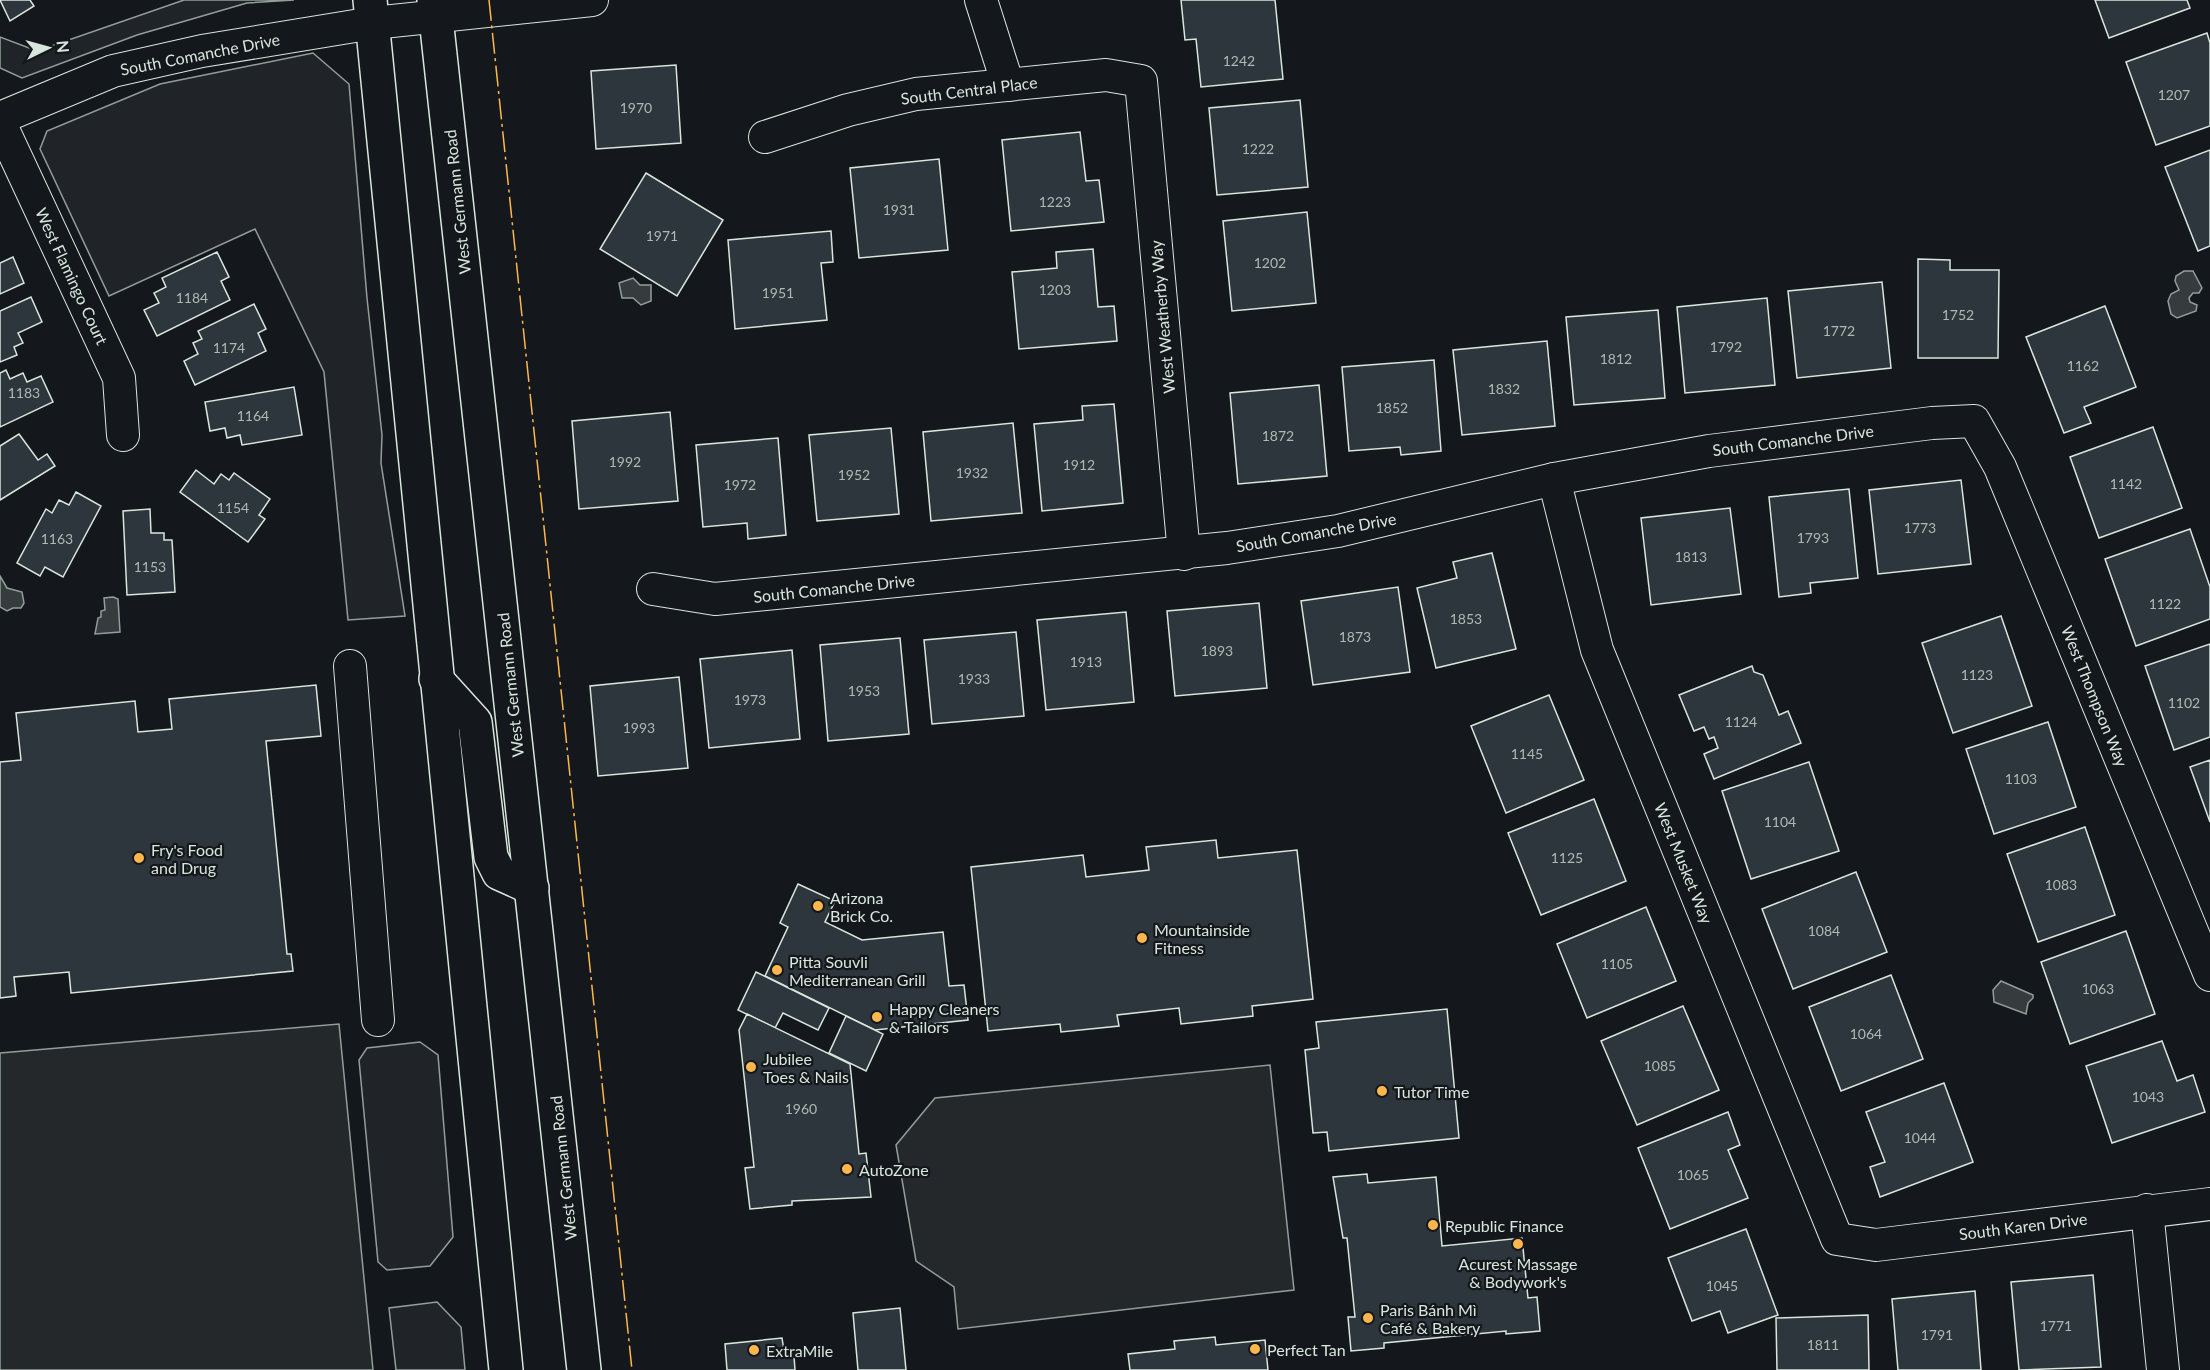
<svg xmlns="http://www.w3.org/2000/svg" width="2210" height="1370" font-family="Lato,sans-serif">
	<rect width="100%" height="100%" fill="#14181c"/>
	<g fill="#202428" stroke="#939e99" stroke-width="1.5">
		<polygon points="184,0 294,0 247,3 137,35 22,78 0,68 0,37 37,51"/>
		<polygon points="313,53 349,84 367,298 382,435 381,463 405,616 348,620 324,372 255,229 109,296 40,149 47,131 160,84"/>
		<polygon points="420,1042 438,1055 453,1237 430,1266 387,1270 378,1262 359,1060 367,1048"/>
		<polygon points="437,1302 461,1327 465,1370 396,1370 389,1308"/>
	</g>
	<g fill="#24282b" stroke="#939e99" stroke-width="1.5">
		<polygon points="339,1024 373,1370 0,1370 0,1053"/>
		<polygon points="1270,1065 1294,1290 958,1329 954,1287 916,1261 896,1145 935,1098"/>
	</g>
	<g fill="#363b3e" stroke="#939e99" stroke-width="1.5">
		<polygon points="2184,271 2193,271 2202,288 2199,293 2193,293 2189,298 2190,302 2197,305 2196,311 2177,318 2171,314 2168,301 2171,294 2179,290 2175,281 2176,276"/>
		<polygon points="633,278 640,285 651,285 651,301 641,305 633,298 622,298 619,283"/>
		<polygon points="0,576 7,588 22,592 24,603 21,608 13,608 7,611 0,607"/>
		<polygon points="113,597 118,599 120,632 95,634 98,618 101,617 101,611 105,610 104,598"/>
		<polygon points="2001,981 2033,995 2033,998 2028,1003 2026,1014 1994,1002 1993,990"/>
	</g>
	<g fill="#2c363c" stroke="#d8e6dc" stroke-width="1.5">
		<polygon points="0,0 30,0 34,6 10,21"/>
		<polygon points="1181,0 1275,0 1283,79 1201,87 1196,39 1185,40"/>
		<polygon points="2095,0 2187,0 2190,8 2109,38"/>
		<polygon points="2207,33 2210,43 2210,126 2156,145 2126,62"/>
		<polygon points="676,65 681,143 596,149 591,71"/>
		<polygon points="1300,100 1308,187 1217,195 1209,108"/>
		<polygon points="1080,132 1086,181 1099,180 1104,222 1011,231 1002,140"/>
		<polygon points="2210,150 2210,246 2198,251 2165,167"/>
		<polygon points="939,159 948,250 859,258 850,168"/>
		<polygon points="646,173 723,220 677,296 600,249"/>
		<polygon points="1307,212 1316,303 1232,311 1223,221"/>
		<polygon points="831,231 833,262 821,263 827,320 735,329 728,240"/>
		<polygon points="1093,249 1098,307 1114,306 1117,341 1019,349 1012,272 1057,268 1056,252"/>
		<polygon points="217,252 229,277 221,281 230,300 157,336 144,310 159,303 154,293 166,287 162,278"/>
		<polygon points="13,257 24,283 0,294 0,263"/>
		<polygon points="1918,259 1950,260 1950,270 1999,270 1998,358 1918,358"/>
		<polygon points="1882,282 1891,368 1797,378 1788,291"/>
		<polygon points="31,297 42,322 18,333 23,343 14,347 17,355 0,362 0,311"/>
		<polygon points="1767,298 1775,385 1685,393 1677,307"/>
		<polygon points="254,304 266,329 258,333 266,351 195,385 184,361 198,354 193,343 202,339 198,331"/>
		<polygon points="2105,306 2136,387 2084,407 2091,423 2064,433 2026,337"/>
		<polygon points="1658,310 1665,398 1574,405 1566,317"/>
		<polygon points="1547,341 1555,426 1462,435 1453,350"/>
		<polygon points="1434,360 1441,451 1401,455 1400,447 1349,451 1342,367"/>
		<polygon points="6,370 10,379 23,373 27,382 41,376 53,402 0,427 0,373"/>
		<polygon points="1319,385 1327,476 1238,484 1230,393"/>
		<polygon points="294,387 302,435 242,445 240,435 227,438 225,428 210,431 205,402"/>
		<polygon points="1114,404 1123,503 1042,511 1034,424 1083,420 1082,406"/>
		<polygon points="670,412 678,501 579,509 572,421"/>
		<polygon points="1013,423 1022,513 931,521 923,432"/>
		<polygon points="2153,427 2182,508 2099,538 2070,457"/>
		<polygon points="891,428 899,514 817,521 809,435"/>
		<polygon points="19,434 38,460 47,454 55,466 0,500 0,446"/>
		<polygon points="778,438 786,535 748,539 747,523 703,527 696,445"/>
		<polygon points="196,470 214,484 221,474 229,480 234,473 270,499 259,515 265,519 248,542 180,492"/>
		<polygon points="1961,480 1971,564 1878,574 1869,490"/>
		<polygon points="1849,489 1858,578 1810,583 1811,593 1779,597 1769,497"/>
		<polygon points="76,492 101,506 63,577 45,567 40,576 17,563 46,509 52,513 59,500 69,505"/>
		<polygon points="1730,508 1741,594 1651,605 1641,518"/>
		<polygon points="150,509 151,533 164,533 164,540 172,540 175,592 127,595 123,511"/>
		<polygon points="2190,529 2210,587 2210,619 2136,646 2105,559"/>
		<polygon points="1492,553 1516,649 1436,668 1417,588 1457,578 1453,562"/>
		<polygon points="1398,587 1410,672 1313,685 1301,601"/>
		<polygon points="1259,603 1267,688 1175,696 1167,611"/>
		<polygon points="1126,612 1134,702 1046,710 1037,620"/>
		<polygon points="2001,616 2032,706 1953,733 1922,643"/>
		<polygon points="1016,632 1024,716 932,724 924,640"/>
		<polygon points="900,638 909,734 828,741 820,645"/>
		<polygon points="2210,644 2210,737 2174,750 2145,666"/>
		<polygon points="792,650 800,739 709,748 700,659"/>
		<polygon points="1752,666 1754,672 1763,675 1779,715 1788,711 1801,743 1714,779 1704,754 1718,748 1714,737 1709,739 1704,727 1694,731 1679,695"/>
		<polygon points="679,677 688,768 598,776 590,686"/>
		<polygon points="316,685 321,736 266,741 287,954 291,954 293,971 71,993 69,972 14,977 16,996 0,998 0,762 21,760 16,713 135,701 138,732 172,729 169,699"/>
		<polygon points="1549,695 1584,780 1506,813 1471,726"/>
		<polygon points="2048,722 2076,807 1994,834 1966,749"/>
		<polygon points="2210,760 2210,822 2190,767"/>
		<polygon points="1809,762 1839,851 1751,879 1722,791"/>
		<polygon points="1594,799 1626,881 1541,915 1508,833"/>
		<polygon points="2085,827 2115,915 2038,942 2007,854"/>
		<polygon points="1216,840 1218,858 1297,850 1313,999 1252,1006 1253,1016 1181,1024 1179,1008 1117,1015 1119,1026 1061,1032 1060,1024 988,1031 971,867 1083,855 1086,877 1149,870 1146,847"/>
		<polygon points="1856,872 1887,952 1793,989 1762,909"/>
		<polygon points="798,884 835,901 825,922 862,940 943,932 949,986 964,985 968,1020 875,1030 765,976 788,927 780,923"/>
		<polygon points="1646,907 1676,981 1587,1018 1557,944"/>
		<polygon points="2126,931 2155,1014 2070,1044 2041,962"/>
		<polygon points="756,972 829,1008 818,1030 783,1013 775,1028 738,1010"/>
		<polygon points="1891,975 1923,1059 1841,1091 1809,1007"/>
		<polygon points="1683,1006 1719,1090 1637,1125 1601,1041"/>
		<polygon points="1447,1009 1459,1138 1329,1151 1327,1132 1313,1133 1305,1050 1319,1048 1316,1022"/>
		<polygon points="747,1014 850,1064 859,1154 866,1153 871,1197 792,1201 792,1205 750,1209 745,1168 754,1167 739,1030"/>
		<polygon points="846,1016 883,1034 866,1071 829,1053"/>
		<polygon points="2162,1041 2177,1081 2193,1075 2205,1112 2112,1143 2086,1066"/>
		<polygon points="1944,1083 1973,1162 1880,1197 1870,1167 1885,1162 1866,1112"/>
		<polygon points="1728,1112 1740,1145 1728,1150 1748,1198 1670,1229 1638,1148"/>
		<polygon points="1367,1174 1368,1183 1436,1177 1442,1246 1522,1238 1528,1298 1537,1297 1540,1331 1506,1334 1506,1331 1384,1343 1384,1348 1351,1351 1348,1317 1355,1317 1347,1238 1343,1238 1333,1177"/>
		<polygon points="1746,1229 1778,1315 1728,1333 1720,1311 1692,1321 1668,1258"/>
		<polygon points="2093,1275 2101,1367 2019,1370 2011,1282"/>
		<polygon points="1975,1291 1981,1370 1898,1370 1892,1299"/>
		<polygon points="900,1308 906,1370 858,1370 853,1313"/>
		<polygon points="1868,1315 1869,1370 1777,1370 1776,1318"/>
		<polygon points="1215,1337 1216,1345 1265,1340 1268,1370 1130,1370 1128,1354 1175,1349 1174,1341"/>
		<polygon points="782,1338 785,1357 794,1356 795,1370 727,1370 725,1344"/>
	</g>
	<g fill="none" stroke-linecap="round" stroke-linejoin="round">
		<defs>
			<g id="minor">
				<polyline points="981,0 1008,85"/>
				<polyline points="0,118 113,71 202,51 373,23 592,0"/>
				<polyline points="0,123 119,378 123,435"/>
				<polyline points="765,137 848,110 916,94 1106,75 1141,81 1184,554"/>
				<polyline points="1554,479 1597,650 1837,1239 1876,1245 2210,1204"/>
				<polyline points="653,589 715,599 1227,548 1338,531 1554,479 1709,451 1932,423 1974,421 2000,467 2210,975"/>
				<polyline points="350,666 378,1020"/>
				<polyline points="2147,1210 2163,1370"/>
			</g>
			<g id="major">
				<polyline points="370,0 506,1370"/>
				<polyline points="434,0 584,1370"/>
				<polyline points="436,679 475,722 491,857 499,873 532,888"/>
			</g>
		</defs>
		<use href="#minor" stroke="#d8e6dc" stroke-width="34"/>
		<use href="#major" stroke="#d8e6dc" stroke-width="36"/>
		<use href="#minor" stroke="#14181c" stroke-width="32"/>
		<use href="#major" stroke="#14181c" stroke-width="33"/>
		<polyline stroke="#ffb74d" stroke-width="1.5" stroke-dasharray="21 4.5 3 4.5" stroke-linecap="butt" points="489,0 632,1370"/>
	</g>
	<g fill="#ffb74d" stroke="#14181c" stroke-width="2">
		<circle cx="139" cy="858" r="6"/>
		<circle cx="818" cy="906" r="6"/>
		<circle cx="1142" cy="938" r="6"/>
		<circle cx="777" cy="970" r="6"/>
		<circle cx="877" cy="1017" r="6"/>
		<circle cx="751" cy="1067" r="6"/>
		<circle cx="1382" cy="1091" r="6"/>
		<circle cx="847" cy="1169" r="6"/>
		<circle cx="1433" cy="1225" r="6"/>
		<circle cx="1518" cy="1244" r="6"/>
		<circle cx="1368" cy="1318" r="6"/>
		<circle cx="1255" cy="1349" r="6"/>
		<circle cx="754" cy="1350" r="6"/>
	</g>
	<g text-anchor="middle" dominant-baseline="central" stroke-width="4.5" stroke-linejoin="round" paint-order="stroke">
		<g font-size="14" fill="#adbab4">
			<text x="1239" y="60">1242</text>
			<text x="2174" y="94">1207</text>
			<text x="636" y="107">1970</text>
			<text x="1258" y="148">1222</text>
			<text x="1055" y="201">1223</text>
			<text x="899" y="209">1931</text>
			<text x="662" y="235">1971</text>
			<text x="1270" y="262">1202</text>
			<text x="1055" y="289">1203</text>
			<text x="778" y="292">1951</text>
			<text x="192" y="297">1184</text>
			<text x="1958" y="314">1752</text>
			<text x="1839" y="330">1772</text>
			<text x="1726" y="346">1792</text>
			<text x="229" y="347">1174</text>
			<text x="1616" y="358">1812</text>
			<text x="2083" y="365">1162</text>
			<text x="1504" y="388">1832</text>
			<text x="24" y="392">1183</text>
			<text x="1392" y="407">1852</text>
			<text x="253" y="415">1164</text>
			<text x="1278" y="435">1872</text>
			<text x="625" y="461">1992</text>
			<text x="1079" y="464">1912</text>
			<text x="972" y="472">1932</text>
			<text x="854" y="474">1952</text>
			<text x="2126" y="483">1142</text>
			<text x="740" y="484">1972</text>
			<text x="233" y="507">1154</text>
			<text x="1920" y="527">1773</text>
			<text x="1813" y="537">1793</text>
			<text x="57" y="538">1163</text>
			<text x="1691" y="556">1813</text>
			<text x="150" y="566">1153</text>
			<text x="2165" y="603">1122</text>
			<text x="1466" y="618">1853</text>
			<text x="1355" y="636">1873</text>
			<text x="1217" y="650">1893</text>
			<text x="1086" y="661">1913</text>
			<text x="1977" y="674">1123</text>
			<text x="974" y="678">1933</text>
			<text x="864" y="690">1953</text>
			<text x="750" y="699">1973</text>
			<text x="2184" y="702">1102</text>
			<text x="1741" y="721">1124</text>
			<text x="639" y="727">1993</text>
			<text x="1527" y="753">1145</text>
			<text x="2021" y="778">1103</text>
			<text x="1780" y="821">1104</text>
			<text x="1567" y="857">1125</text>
			<text x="2061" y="884">1083</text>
			<text x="1824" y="930">1084</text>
			<text x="1617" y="963">1105</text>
			<text x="2098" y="988">1063</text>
			<text x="1866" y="1033">1064</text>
			<text x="1660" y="1065">1085</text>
			<text x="2148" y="1096">1043</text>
			<text x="801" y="1108">1960</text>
			<text x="1920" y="1137">1044</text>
			<text x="1693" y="1174">1065</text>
			<text x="1722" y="1285">1045</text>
			<text x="2056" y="1325">1771</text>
			<text x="1937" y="1334">1791</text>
			<text x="1823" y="1344">1811</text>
		</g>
		<g font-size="16" fill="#d8e6dc" stroke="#14181c">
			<text transform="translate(200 54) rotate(-11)">South Comanche Drive</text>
			<text transform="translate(969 90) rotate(-7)">South Central Place</text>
			<text transform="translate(457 202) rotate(-96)">West Germann Road</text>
			<text transform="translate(72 276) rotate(65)">West Flamingo Court</text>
			<text transform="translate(1162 317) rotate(-95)">West Weatherby Way</text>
			<text transform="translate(1793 440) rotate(-7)">South Comanche Drive</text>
			<text transform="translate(1316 532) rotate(-10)">South Comanche Drive</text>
			<text transform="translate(834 588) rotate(-6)">South Comanche Drive</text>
			<text transform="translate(510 685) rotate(-96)">West Germann Road</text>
			<text transform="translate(2095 696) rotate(68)">West Thompson Way</text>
			<text transform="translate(1684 863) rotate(68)">West Musket Way</text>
			<text transform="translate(563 1168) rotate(-96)">West Germann Road</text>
			<text transform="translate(2023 1226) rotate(-7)">South Karen Drive</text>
		</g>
		<g font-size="16" fill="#d8e6dc" stroke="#14181c" text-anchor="start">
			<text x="151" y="849">Fry's Food<tspan x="151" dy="18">and Drug</tspan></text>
			<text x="830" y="897">Arizona<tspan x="830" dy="18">Brick Co.</tspan></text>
			<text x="1154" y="929">Mountainside<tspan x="1154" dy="18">Fitness</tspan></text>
			<text x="789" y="961">Pitta Souvli<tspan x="789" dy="18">Mediterranean Grill</tspan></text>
			<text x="889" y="1008">Happy Cleaners<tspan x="889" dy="18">&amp; Tailors</tspan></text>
			<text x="763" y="1058">Jubilee<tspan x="763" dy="18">Toes &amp; Nails</tspan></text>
			<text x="1394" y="1091">Tutor Time</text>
			<text x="859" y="1169">AutoZone</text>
			<text x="1445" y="1225">Republic Finance</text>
			<text x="1518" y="1263" text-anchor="middle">Acurest Massage<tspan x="1518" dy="18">&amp; Bodywork's</tspan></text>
			<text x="1380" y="1309">Paris Bánh Mì<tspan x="1380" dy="18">Café &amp; Bakery</tspan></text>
			<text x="1267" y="1349">Perfect Tan</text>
			<text x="766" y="1350">ExtraMile</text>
		</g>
	</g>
	<g transform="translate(48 48) rotate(85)" stroke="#14181c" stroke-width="4.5" paint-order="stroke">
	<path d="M0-4.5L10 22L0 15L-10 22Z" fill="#d8e6dc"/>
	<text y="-9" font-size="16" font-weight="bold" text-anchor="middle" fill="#d8e6dc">N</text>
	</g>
</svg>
